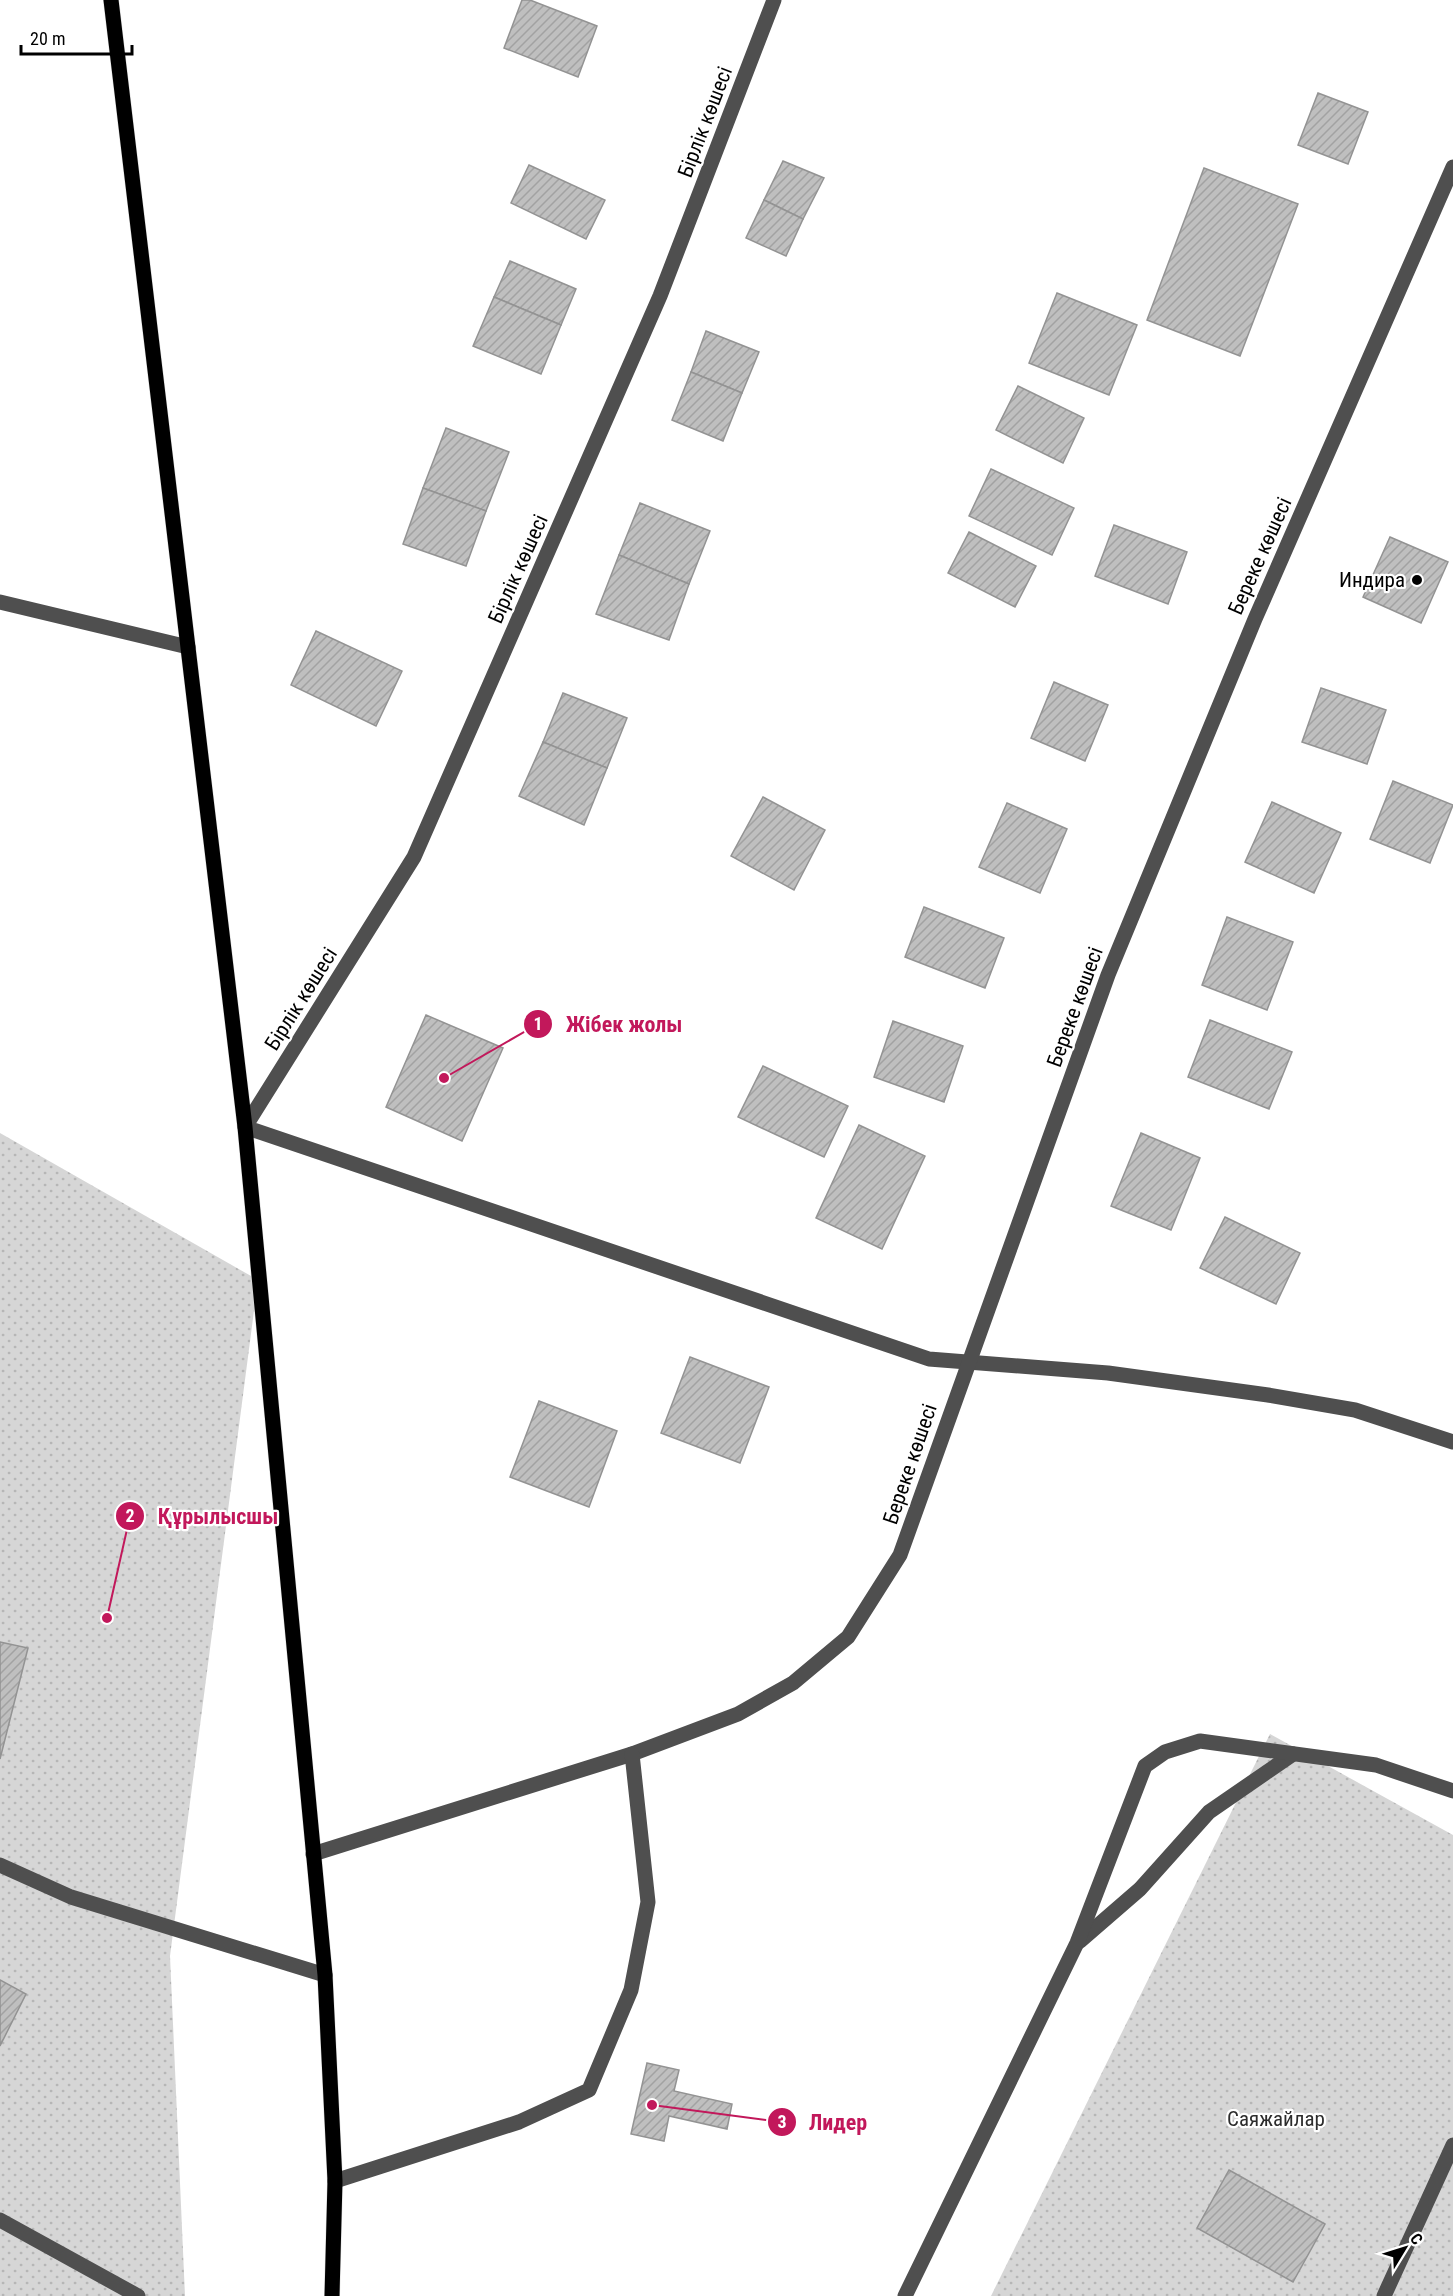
<svg xmlns="http://www.w3.org/2000/svg" width="1453" height="2296" font-family="'Roboto Condensed',sans-serif">
	<defs>
		<pattern id="garden-dots" width="8" height="8" patternUnits="userSpaceOnUse" patternTransform="scale(1.5)"><rect width="8" height="8" fill="#d6d6d6"/><path d="M2 2h.1M6 6h.1" fill="none" stroke="#b6b6b6" stroke-width="1.8" stroke-linecap="round"/></pattern>
		<pattern id="building-hatch" width="6" height="6" patternUnits="userSpaceOnUse" patternTransform="scale(1.5)"><rect width="6" height="6" fill="#bfbfbf"/><path d="M-1 1l2-2M0 6l6-6M5 7l2-2" fill="none" stroke="#a2a2a2"/></pattern>
	</defs>
	<rect width="100%" height="100%" fill="#fff"/>
	<g fill="url(#garden-dots)">
		<polygon points="0,1133 258,1280 170,1956 185,2296 0,2296"/>
		<polygon points="1270,1734 1453,1835 1453,2296 991,2296"/>
	</g>
	<g fill="url(#building-hatch)" stroke="#939393" stroke-width="1.5">
		<polygon points="522,0 530,0 597,26 578,77 504,48"/>
		<polygon points="1318,93 1368,112 1348,164 1298,145"/>
		<polygon points="783,161 824,178 803,219 764,200"/>
		<polygon points="529,165 605,200 586,239 511,203"/>
		<polygon points="1204,168 1298,204 1240,356 1147,320"/>
		<polygon points="764,200 803,219 786,256 746,238"/>
		<polygon points="510,261 576,289 561,325 494,297"/>
		<polygon points="1057,293 1137,325 1109,395 1029,363"/>
		<polygon points="494,297 561,325 541,374 473,346"/>
		<polygon points="706,331 759,352 742,393 691,372"/>
		<polygon points="691,372 742,393 723,441 672,420"/>
		<polygon points="1018,386 1084,418 1063,463 996,430"/>
		<polygon points="446,428 509,452 486,511 423,488"/>
		<polygon points="991,469 1074,508 1052,555 969,516"/>
		<polygon points="423,488 486,511 466,566 403,544"/>
		<polygon points="640,503 710,531 689,584 619,555"/>
		<polygon points="1114,525 1187,552 1168,604 1095,576"/>
		<polygon points="969,532 1036,566 1015,607 948,573"/>
		<polygon points="1390,537 1448,562 1421,623 1363,597"/>
		<polygon points="619,555 689,584 669,640 596,614"/>
		<polygon points="316,631 402,671 376,726 291,685"/>
		<polygon points="1054,682 1108,705 1085,761 1031,738"/>
		<polygon points="1321,688 1386,710 1367,764 1302,742"/>
		<polygon points="563,693 627,718 607,768 543,742"/>
		<polygon points="543,742 607,768 584,825 519,796"/>
		<polygon points="1393,781 1453,805 1430,863 1370,839"/>
		<polygon points="763,797 825,830 794,890 731,856"/>
		<polygon points="1272,802 1341,833 1314,893 1245,862"/>
		<polygon points="1007,803 1067,829 1040,893 979,867"/>
		<polygon points="924,907 1004,938 985,988 905,957"/>
		<polygon points="1227,917 1293,942 1267,1010 1202,985"/>
		<polygon points="426,1015 503,1048 462,1141 386,1107"/>
		<polygon points="1210,1020 1292,1052 1269,1109 1188,1077"/>
		<polygon points="893,1021 963,1046 944,1102 874,1077"/>
		<polygon points="763,1066 848,1106 824,1157 738,1117"/>
		<polygon points="859,1125 925,1156 882,1249 816,1218"/>
		<polygon points="1141,1133 1200,1158 1171,1230 1111,1206"/>
		<polygon points="1225,1217 1300,1253 1276,1304 1200,1268"/>
		<polygon points="690,1357 769,1387 740,1463 661,1433"/>
		<polygon points="539,1401 617,1431 589,1507 510,1477"/>
		<polygon points="0,1642 28,1648 0,1759"/>
		<polygon points="0,1980 26,1994 0,2046"/>
		<polygon points="647,2063 679,2070 674,2091 732,2104 727,2129 669,2116 664,2141 631,2134"/>
		<polygon points="1229,2170 1325,2224 1293,2282 1197,2228"/>
	</g>
	<g fill="none" stroke-linecap="round" stroke-linejoin="round">
		<defs>
			<polyline id="major" points="111,0 245,1127 325,1975 335,2181 332,2296"/>
		</defs>
		<use href="#major" stroke="#dbdbdb" stroke-width="16"/>
		<g stroke="#4f4f4f" stroke-width="15">
			<polyline points="774,0 660,296 414,857 245,1127 929,1359 1108,1373 1268,1395 1355,1410 1453,1442"/>
			<polyline points="0,602 188,647"/>
			<polyline points="313,1854 632,1754 738,1714 793,1683 848,1637 900,1555 1108,975 1255,619 1453,167"/>
			<polyline points="0,1865 71,1897 325,1975"/>
			<polyline points="1080,1941 1140,1889 1209,1812 1293,1754"/>
			<polyline points="335,2181 519,2122 589,2090 631,1990 648,1902 632,1754"/>
			<polyline points="0,2220 138,2296"/>
			<polyline points="905,2296 1077,1943 1145,1766 1165,1752 1200,1741 1376,1765 1453,1791"/>
			<polyline points="1384,2296 1453,2145"/>
		</g>
		<use href="#major" stroke="#000" stroke-width="15"/>
	</g>
	<circle fill="#000" stroke="#fff" stroke-width="2" cx="1417" cy="580" r="6"/>
	<g text-anchor="middle" dominant-baseline="central" stroke-width="4.5" stroke-linejoin="round" paint-order="stroke">
		<g font-size="21" fill="#000" stroke="#fff">
			<text transform="translate(705 122) rotate(-69)">Бірлік көшесі</text>
			<text transform="translate(1260 556) rotate(-66)">Береке көшесі</text>
			<text transform="translate(518 569) rotate(-66)">Бірлік көшесі</text>
			<text transform="translate(301 999) rotate(-58)">Бірлік көшесі</text>
			<text transform="translate(1075 1007) rotate(-70)">Береке көшесі</text>
			<text transform="translate(910 1464) rotate(-71)">Береке көшесі</text>
		</g>
		<g font-size="21" fill="#000" stroke="#fff" text-anchor="end">
			<text x="1405" y="580">Индира</text>
		</g>
		<g font-size="21" fill="#2d2d2d" stroke="#fff">
			<text x="1276" y="2119">Саяжайлар</text>
		</g>
	</g>
	<path fill="none" stroke="#c2185b" stroke-width="2" d="M444 1078L538 1024M107 1618L130 1516M652 2105L782 2122"/>
	<g fill="#c2185b" stroke="#fff" stroke-width="2">
		<circle cx="444" cy="1078" r="6"/>
		<circle cx="107" cy="1618" r="6"/>
		<circle cx="652" cy="2105" r="6"/>
		<circle cx="538" cy="1024" r="15"/>
		<circle cx="130" cy="1516" r="15"/>
		<circle cx="782" cy="2122" r="15"/>
	</g>
	<g font-size="18" text-anchor="middle" font-weight="bold" fill="#fff">
		<text x="538" y="1030">1</text>
		<text x="130" y="1522">2</text>
		<text x="782" y="2128">3</text>
	</g>
	<g font-size="22" text-anchor="middle" font-weight="bold" fill="#c2185b" stroke="#fff" stroke-width="4.5" stroke-linejoin="round" paint-order="stroke">
		<text x="624" y="1032">Жібек жолы</text>
		<text x="218" y="1524">Құрылысшы</text>
		<text x="838" y="2130">Лидер</text>
	</g>
	<g transform="translate(1405 2248) rotate(52)" stroke="#ffffff" stroke-width="4.5" paint-order="stroke">
	<path d="M0-4.5L10 22L0 15L-10 22Z" fill="#000000"/>
	<text y="-9" font-size="16" font-weight="bold" text-anchor="middle" fill="#000000">С</text>
	</g>
	<path d="M21 45v9h111v-9" fill="none" stroke="#000000" stroke-width="3"/>
	<text x="30" y="45" font-size="18" fill="#000000" stroke="#ffffff" stroke-width="4.5" paint-order="stroke">20 m</text>
</svg>
